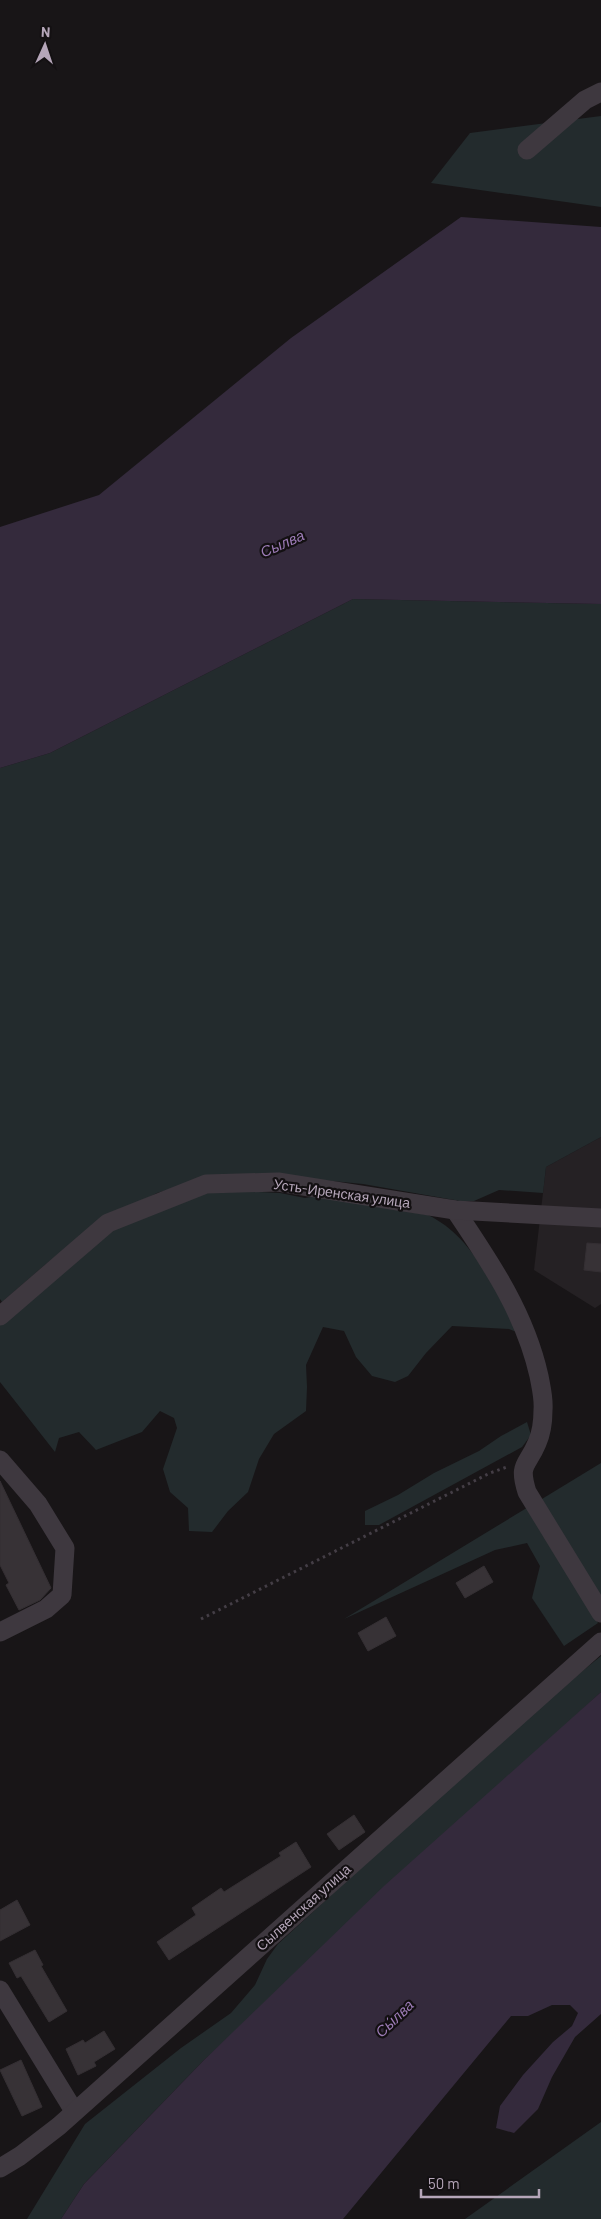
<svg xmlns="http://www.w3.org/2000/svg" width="601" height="2219" font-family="Barlow,sans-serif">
	<rect width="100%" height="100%" fill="#181517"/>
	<polygon fill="#252124" points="601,1137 601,1304 595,1308 534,1270 546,1167"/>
	<g fill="#232b2d">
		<polygon points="601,116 601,207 431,183 470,133"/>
		<polygon points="353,599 601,604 601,1137 546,1167 543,1193 499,1190 474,1201 460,1201 363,1184 291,1177 209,1178 157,1193 95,1225 46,1264 2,1302 0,1299 0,768 50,753"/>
		<path d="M219,1190L280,1193L305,1198L316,1196L428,1215C474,1237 495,1291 519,1333L509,1329L452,1326L426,1353L408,1376L395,1382L372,1376L356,1357L344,1331L323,1327L306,1365L307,1387L306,1411L274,1434L259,1459L248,1492L228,1511L212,1532L189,1531L188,1508L170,1492L163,1469L177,1428L174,1418L160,1411L142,1432L96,1450L79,1432L59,1438L55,1452L0,1382V1325L109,1231L181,1198Z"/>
		<polygon points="527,1422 531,1435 522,1447 379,1525 365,1525 365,1511 398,1495 434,1473 479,1451 501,1436"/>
		<polygon points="601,1463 601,1603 537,1502"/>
		<polygon points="530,1506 598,1623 564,1646 532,1598 540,1566 527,1543 495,1550 344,1619"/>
		<polygon points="601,1656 601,1692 204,2060 84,2184 61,2219 27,2219 85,2124 181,2048 231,2013 255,1985 267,1959 278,1944 528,1715"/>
		<polygon points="601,2122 601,2219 465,2219"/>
	</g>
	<g fill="#342a3c">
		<polygon points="461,217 601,227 601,604 353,599 50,753 0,768 0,527 99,495 291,338"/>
		<polygon points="601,1692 601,2014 575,2037 552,2077 538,2109 514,2133 496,2128 500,2106 523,2075 553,2042 572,2026 578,2013 570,2005 552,2005 528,2016 511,2016 343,2219 61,2219 84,2184 204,2060 384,1886"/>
	</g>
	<g fill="#373236" stroke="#342f33">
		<polygon points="587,1243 601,1244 601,1272 584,1270"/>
		<polygon points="0,1481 51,1588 40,1600 19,1610 6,1585 9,1583 0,1565"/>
		<polygon points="484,1566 493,1582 465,1598 456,1583"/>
		<polygon points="386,1617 396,1636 368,1651 358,1633"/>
		<polygon points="354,1815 365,1832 339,1850 327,1834"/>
		<polygon points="296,1842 311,1867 169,1960 157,1942 196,1915 192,1908 221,1888 224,1892 281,1856 279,1853"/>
		<polygon points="17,1900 30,1925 0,1941 0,1910"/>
		<polygon points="35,1950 43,1965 41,1966 67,2011 49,2022 21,1976 17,1978 9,1963"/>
		<polygon points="104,2031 115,2049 94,2062 96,2066 78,2075 66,2049 83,2040 85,2043"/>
		<polygon points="21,2060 42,2107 22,2116 0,2070"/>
	</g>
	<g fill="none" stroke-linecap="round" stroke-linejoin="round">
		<polyline stroke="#443e46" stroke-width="3" stroke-dasharray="2.5 4" stroke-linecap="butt" points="201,1619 490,1473 507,1467"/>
		<g stroke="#3e383f" stroke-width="19">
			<polyline points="527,150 585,100 601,92"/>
			<path d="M455,1210C490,1262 525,1313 539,1376C541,1387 544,1398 543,1410C543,1422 542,1432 537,1443C527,1467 518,1463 527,1492L601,1613"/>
			<polyline points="0,1316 108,1223 206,1184 278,1182 455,1210 601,1218"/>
			<polyline points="0,1460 38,1504 65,1548 62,1595 46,1609 0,1632"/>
			<polyline points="0,1990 74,2111"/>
			<polyline points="0,2168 20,2156 59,2126 601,1642"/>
		</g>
	</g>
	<g text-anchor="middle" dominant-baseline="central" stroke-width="4.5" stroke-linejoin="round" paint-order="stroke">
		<g font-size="14" fill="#b5a6b9" stroke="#131012">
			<text transform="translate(342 1193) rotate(8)">Усть-Иренская улица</text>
			<text transform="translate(303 1907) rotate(-42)">Сылвенская улица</text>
		</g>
		<g font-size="15" font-style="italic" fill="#9c7bb6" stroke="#131012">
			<text transform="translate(282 543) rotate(-24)">Сылва</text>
			<text transform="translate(394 2018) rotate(-44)">Сы́лва</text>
		</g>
	</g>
	<g transform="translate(45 45) rotate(3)" stroke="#131012" stroke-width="4" paint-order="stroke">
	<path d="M0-4L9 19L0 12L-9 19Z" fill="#b5a6b9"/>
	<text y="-8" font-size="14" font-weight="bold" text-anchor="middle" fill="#b5a6b9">N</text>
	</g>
	<path d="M421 2189v8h118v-8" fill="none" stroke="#b5a6b9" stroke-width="2.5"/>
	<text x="428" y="2189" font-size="15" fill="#b5a6b9" stroke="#131012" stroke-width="4" paint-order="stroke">50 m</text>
</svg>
